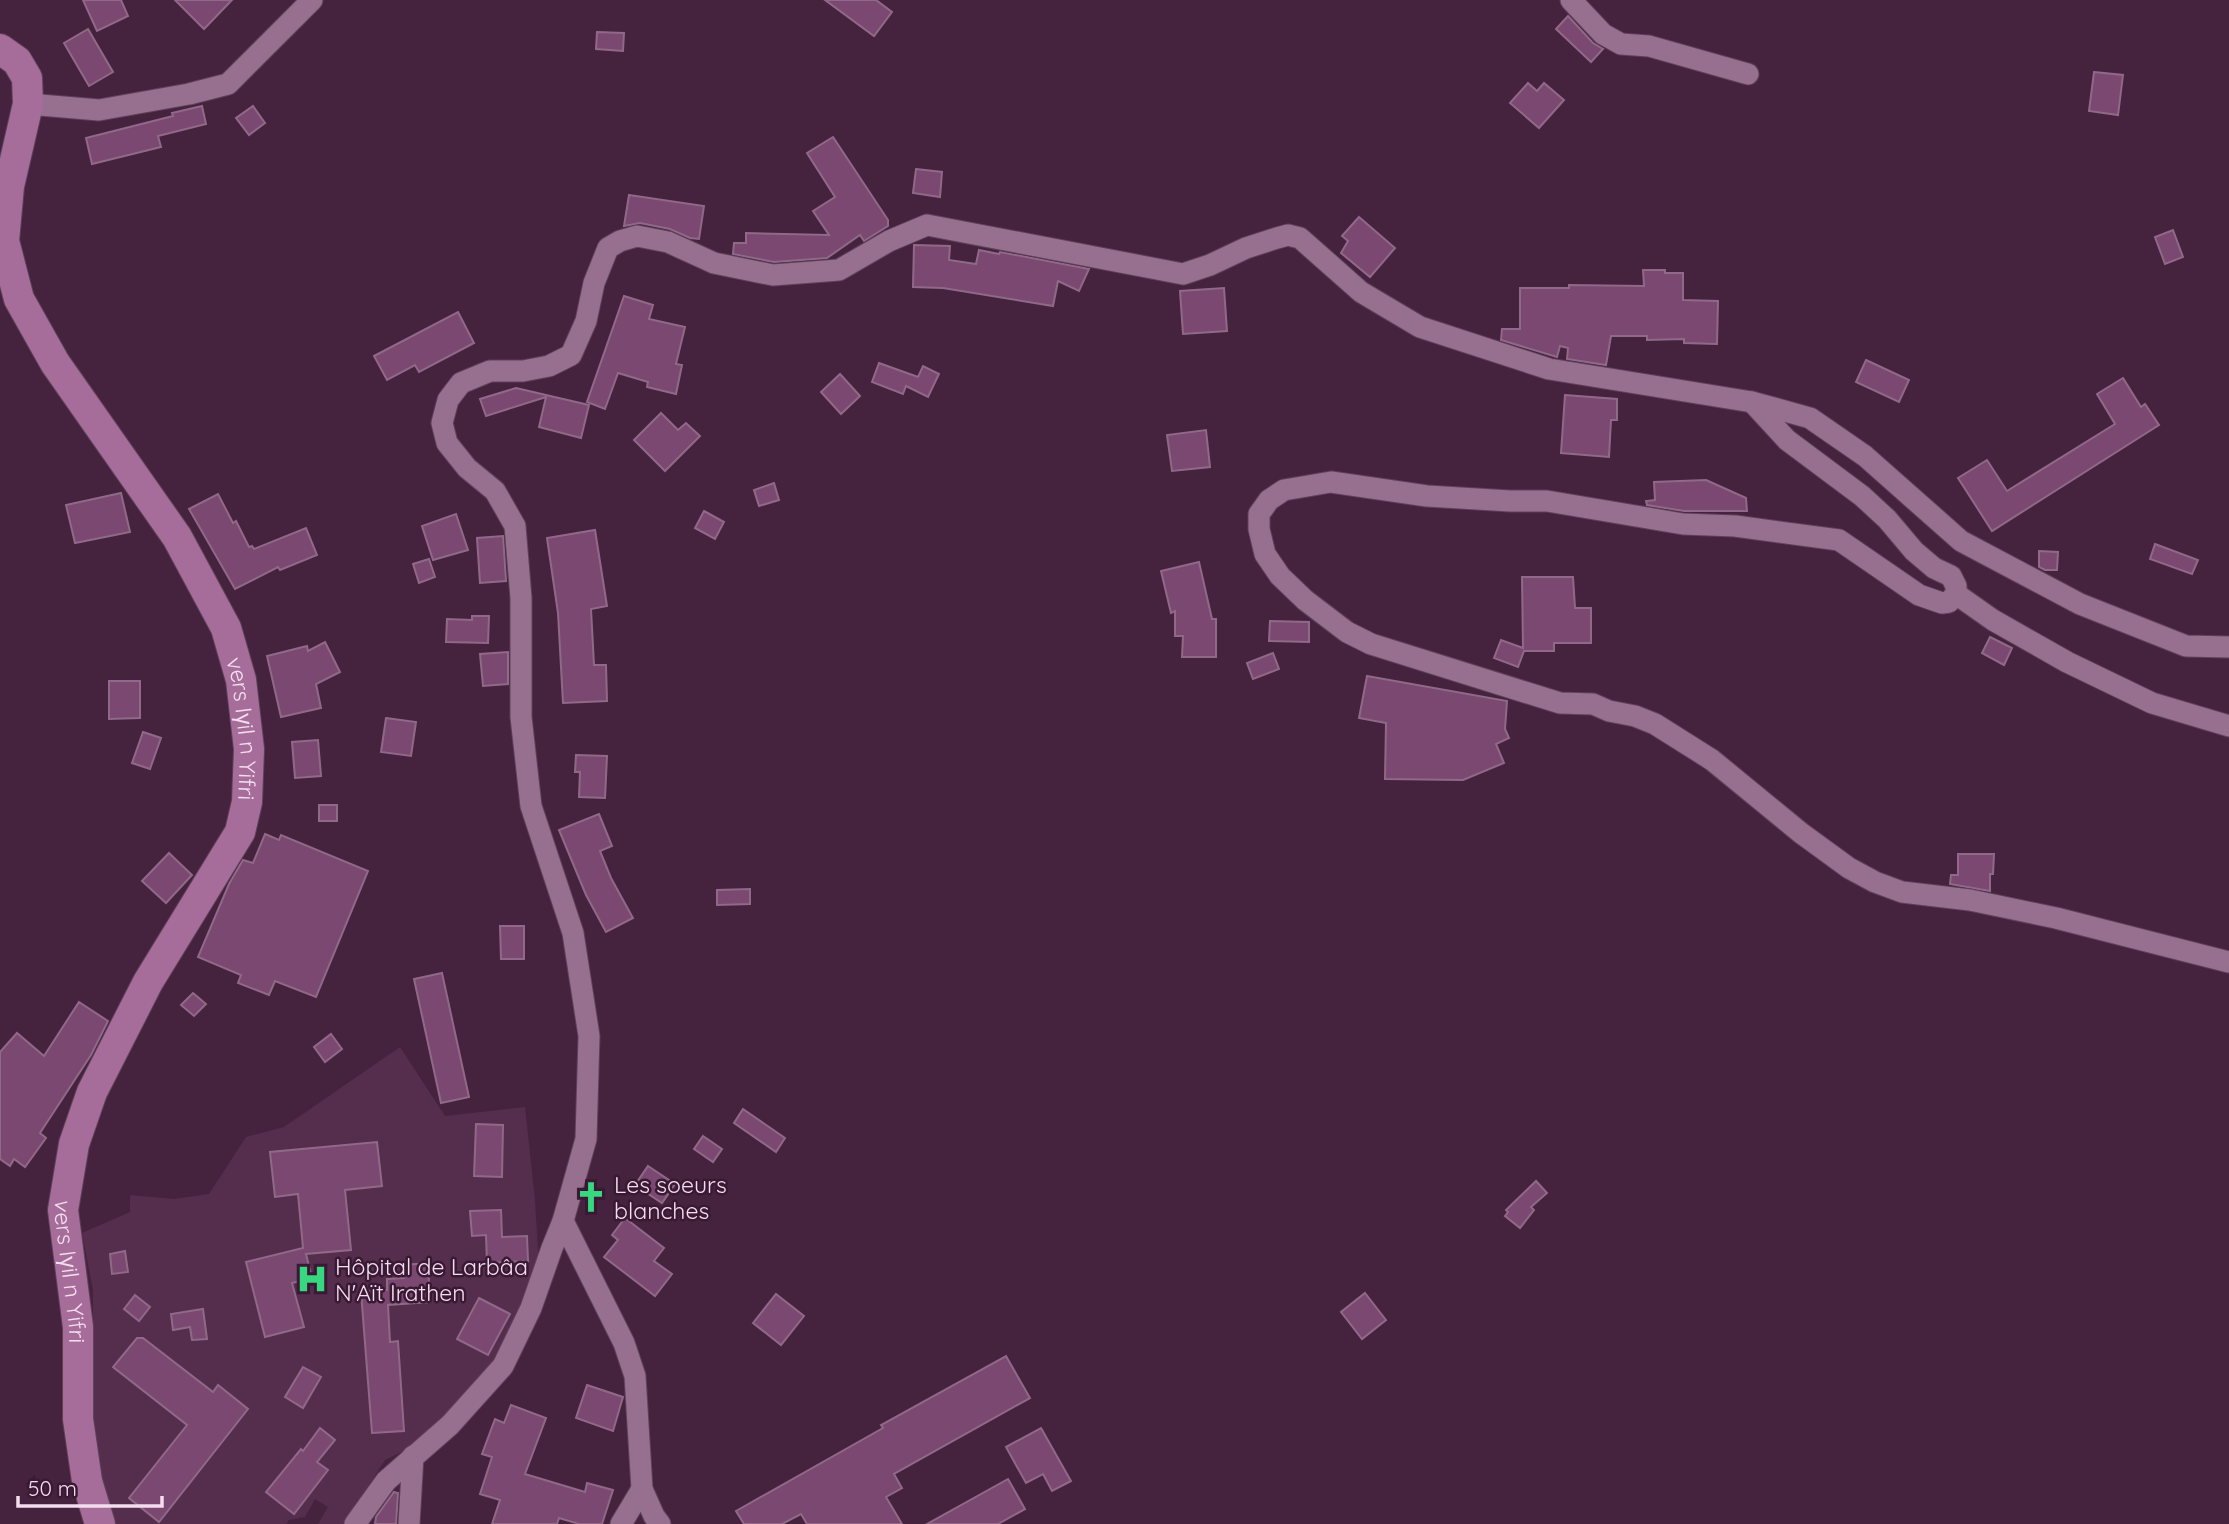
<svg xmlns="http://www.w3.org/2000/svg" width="2229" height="1524" font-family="Quicksand,sans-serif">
	<rect width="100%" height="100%" fill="#45233e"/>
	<polygon fill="#552e4e" points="400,1047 445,1116 525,1107 535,1200 539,1267 506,1347 425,1440 385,1460 344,1524 318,1524 328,1507 315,1499 305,1517 289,1520 286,1524 112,1524 93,1455 93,1290 82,1233 130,1212 130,1195 174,1199 209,1194 246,1137 284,1127"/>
	<g fill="#7a4870" stroke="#906988" stroke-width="2">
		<polygon points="83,0 121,0 128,16 97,31"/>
		<polygon points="175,0 232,0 204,29"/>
		<polygon points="825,0 876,0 892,12 874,36"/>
		<polygon points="1568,16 1593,43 1603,49 1591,62 1556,29"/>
		<polygon points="88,29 113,72 89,86 64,43"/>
		<polygon points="597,32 624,33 623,51 596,49"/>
		<polygon points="2094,72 2123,75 2118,115 2089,111"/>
		<polygon points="1528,83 1537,91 1544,83 1564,100 1539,128 1510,103"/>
		<polygon points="202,106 206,124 158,136 161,147 92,164 86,138 173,116 172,113"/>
		<polygon points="253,106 265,123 249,135 236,118"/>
		<polygon points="833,137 888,220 888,226 864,241 860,235 827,258 774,262 733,254 734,243 746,243 746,233 829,235 813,211 835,197 807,153"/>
		<polygon points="916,169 942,172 940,197 913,193"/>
		<polygon points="629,195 704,206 699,239 690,238 670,229 640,223 624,226"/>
		<polygon points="1359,217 1395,248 1370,277 1341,253 1348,241 1342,236"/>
		<polygon points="2173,230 2183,257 2165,264 2155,237"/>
		<polygon points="914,245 950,246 949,260 976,264 979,250 999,254 1000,252 1089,269 1079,291 1058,281 1053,306 943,288 913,287"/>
		<polygon points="1643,270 1665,270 1665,273 1683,273 1683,300 1718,301 1717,344 1684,343 1684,339 1647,340 1647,336 1611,336 1606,365 1567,359 1568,348 1560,346 1557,357 1501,340 1502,329 1520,329 1520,288 1569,288 1569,285 1644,286"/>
		<polygon points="1224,288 1227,331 1183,334 1180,291"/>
		<polygon points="624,296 653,305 649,319 685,327 676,364 682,365 676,394 647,387 648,382 618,373 605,409 587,402"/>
		<polygon points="458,312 474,343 419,372 415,365 387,380 374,356"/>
		<polygon points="1866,360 1909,380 1899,402 1856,382"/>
		<polygon points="879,363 918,377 923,366 939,374 928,397 906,386 903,394 872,382"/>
		<polygon points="840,374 860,396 841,414 821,392"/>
		<polygon points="2123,378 2141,407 2145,404 2159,425 1992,531 1958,478 1987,460 2007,491 2115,424 2097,394"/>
		<polygon points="516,388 589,405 581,438 539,427 546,397 486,416 480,399"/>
		<polygon points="1565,395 1617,399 1617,420 1611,420 1609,457 1561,453"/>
		<polygon points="661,413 678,430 686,423 700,436 665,471 634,440"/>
		<polygon points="1206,430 1210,467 1172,471 1167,435"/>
		<polygon points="1706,480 1746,498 1747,511 1684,511 1647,505 1646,501 1655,500 1654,482"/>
		<polygon points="774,483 779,500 759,506 754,490"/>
		<polygon points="121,493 130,532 75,543 66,505"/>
		<polygon points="218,494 233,523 236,521 249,547 252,546 254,549 306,528 317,555 280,570 278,567 235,589 189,509"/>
		<polygon points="704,511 724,522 715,539 695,528"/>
		<polygon points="456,514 468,550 433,560 422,526"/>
		<polygon points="595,530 607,606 591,609 594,665 606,665 607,701 563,703 558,613 547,538"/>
		<polygon points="503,536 506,581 480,583 477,538"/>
		<polygon points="2155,544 2198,560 2192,574 2150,559"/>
		<polygon points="2039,551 2058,552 2057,570 2045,570 2039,567"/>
		<polygon points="429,559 435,577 419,583 413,564"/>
		<polygon points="1199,562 1212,619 1216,619 1216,657 1182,657 1183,636 1175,636 1175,611 1171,613 1161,571"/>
		<polygon points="1522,577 1573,577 1575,608 1591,608 1591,643 1554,643 1554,651 1524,651 1518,667 1494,658 1501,640 1523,648"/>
		<polygon points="472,616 489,616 488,643 446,642 447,619 472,620"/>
		<polygon points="1270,621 1309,622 1309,642 1269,641"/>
		<polygon points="1990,637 2012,648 2004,665 1982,653"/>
		<polygon points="325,642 340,672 316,684 321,708 281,717 267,656 307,646 308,651"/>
		<polygon points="508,652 508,684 483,686 480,654"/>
		<polygon points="1273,653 1279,669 1253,679 1247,663"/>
		<polygon points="1367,676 1507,701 1505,729 1509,738 1496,744 1504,763 1463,780 1385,779 1386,723 1359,718"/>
		<polygon points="109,681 140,681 140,718 109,719"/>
		<polygon points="386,718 416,722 411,756 381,752"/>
		<polygon points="143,732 161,738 150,769 132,763"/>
		<polygon points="318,740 321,776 295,778 292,742"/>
		<polygon points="576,755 607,756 605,798 579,797 580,772 575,772"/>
		<rect x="319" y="805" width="18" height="16"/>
		<polygon points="599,814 612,846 600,851 611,878 633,918 606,932 586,895 559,830"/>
		<polygon points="265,834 279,840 281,835 368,871 316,997 275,981 269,995 238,983 241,975 198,957 229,884 243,860 253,863"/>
		<polygon points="169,853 192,875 166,903 142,881"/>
		<polygon points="1958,854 1994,854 1993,874 1990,874 1990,891 1950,884 1951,875 1958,875"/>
		<polygon points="750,889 750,904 717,905 717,890"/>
		<polygon points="500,926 524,926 524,959 501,959"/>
		<polygon points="442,973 469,1097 441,1103 414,979"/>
		<polygon points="193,993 206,1004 194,1016 181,1005"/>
		<polygon points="79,1002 108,1021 91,1055 40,1133 46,1138 25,1167 14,1159 10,1166 0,1159 0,1052 17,1033 44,1056"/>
		<polygon points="331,1034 342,1049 325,1062 314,1047"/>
		<polygon points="743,1109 785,1138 776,1152 734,1123"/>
		<polygon points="476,1124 503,1125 502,1177 474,1176"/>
		<polygon points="703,1136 722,1149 713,1162 694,1149"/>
		<polygon points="377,1142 382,1186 345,1190 351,1250 306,1254 312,1278 292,1283 304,1327 265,1337 246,1262 303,1248 298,1194 275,1197 270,1152"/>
		<polygon points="648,1166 675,1184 662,1203 635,1185"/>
		<polygon points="1536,1181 1547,1193 1531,1207 1534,1210 1520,1228 1505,1216 1508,1212 1506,1210"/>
		<polygon points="501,1210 502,1237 527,1236 528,1261 487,1263 486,1235 472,1236 470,1211"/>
		<polygon points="625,1218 664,1248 654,1261 672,1274 655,1296 604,1257 618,1240 612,1235"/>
		<polygon points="125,1251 128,1272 112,1274 110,1254"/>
		<polygon points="428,1263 430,1302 388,1305 390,1342 398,1341 404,1431 372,1433 361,1292 387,1290 387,1279 404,1278 403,1265"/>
		<polygon points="1365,1293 1386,1320 1362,1339 1341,1312"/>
		<polygon points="776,1294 804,1316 781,1345 753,1323"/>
		<polygon points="135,1295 150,1307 139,1321 124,1309"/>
		<polygon points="479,1298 510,1314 488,1355 457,1339"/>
		<polygon points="203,1309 207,1339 192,1340 190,1327 173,1330 171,1314"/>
		<polygon points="137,1338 143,1338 213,1392 218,1385 248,1409 159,1522 129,1498 187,1425 113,1367"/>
		<polygon points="1006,1356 1030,1398 894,1474 902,1488 886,1497 902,1524 807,1524 801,1514 782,1524 744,1524 736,1511 883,1428 881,1425"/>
		<polygon points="303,1367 321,1377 303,1408 285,1397"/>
		<polygon points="587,1385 623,1397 613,1431 576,1418"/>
		<polygon points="511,1405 546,1418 525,1474 585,1492 587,1483 613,1490 602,1524 579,1524 559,1518 557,1524 492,1524 500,1500 480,1494 492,1457 482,1454 495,1419 504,1423"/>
		<polygon points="320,1428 335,1440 317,1462 328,1470 294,1514 266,1492 301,1449 303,1451"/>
		<polygon points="1041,1428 1071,1481 1052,1491 1043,1474 1026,1483 1006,1447"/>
		<polygon points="1008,1479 1025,1509 998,1524 927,1524"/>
		<polygon points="394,1492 398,1493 396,1524 375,1524 376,1517"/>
	</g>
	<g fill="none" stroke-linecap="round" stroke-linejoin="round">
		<defs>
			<g id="street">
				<polyline points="1571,0 1603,34 1621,44 1649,46 1748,74"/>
				<polyline points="28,104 99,110 189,94 228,84 312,0"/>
				<polyline points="1752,402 1787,440 1862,496 1887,519 1914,551 1934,568 1951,576 1956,586 1956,594 1949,602 1942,603 1919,595 1839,540 1735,526 1683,524 1547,501 1510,501 1427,496 1331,482 1284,490 1269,500 1259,514 1259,529 1265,554 1280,576 1305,600 1347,632 1371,644 1560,703 1593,704 1609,711 1635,716 1655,724 1712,760 1801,833 1849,868 1875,882 1902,892 1970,900 2056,918 2229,962"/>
				<polyline points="1956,594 1993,620 2067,662 2152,703 2229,726"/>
				<polyline points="563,1221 624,1343 635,1376 642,1489 654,1516 660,1524"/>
				<polyline points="355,1524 386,1481 450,1425 503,1366 531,1308 552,1248 563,1221 586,1139 589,1036 573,933 531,806 521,717 521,598 515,526 495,491 467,468 447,443 442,423 448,400 461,383 490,371 523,371 549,366 571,355 586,321 594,283 608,248 620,241 637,236 668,242 714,263 773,275 839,270 889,241 927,225 1183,274 1210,265 1246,248 1277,238 1288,235 1300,238 1361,292 1420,327 1549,369 1752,402 1810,418 1865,456 1961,541 2080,604 2186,646 2229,647"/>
				<polyline points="409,1524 413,1456"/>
				<polyline points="621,1524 642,1489"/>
			</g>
			<g id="secondary">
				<path id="s1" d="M0,49L17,61L27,78L28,104L9,186L4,241L19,299L55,363L177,537L226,628L241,680L249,749L247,802L240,832L148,982L92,1092L74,1144L63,1210L78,1327V1419L87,1481L100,1524"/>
			</g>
		</defs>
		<use href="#street" stroke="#5f4159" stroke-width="23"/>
		<use href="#secondary" stroke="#5f4159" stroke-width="32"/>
		<use href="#street" stroke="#97708f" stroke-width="21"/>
		<use href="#secondary" stroke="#a66d9b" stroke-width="30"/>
	</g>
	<defs>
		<symbol id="church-bare" viewBox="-9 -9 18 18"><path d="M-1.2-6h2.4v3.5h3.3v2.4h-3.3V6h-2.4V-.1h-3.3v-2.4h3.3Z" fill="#37d880" stroke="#3a1934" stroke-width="2.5" paint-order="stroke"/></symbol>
		<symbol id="hospital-bare" viewBox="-9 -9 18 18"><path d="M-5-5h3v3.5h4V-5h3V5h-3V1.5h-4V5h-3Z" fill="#37d880" stroke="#3a1934" stroke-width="2.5" paint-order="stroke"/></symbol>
	</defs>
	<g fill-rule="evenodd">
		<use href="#church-bare" x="569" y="1175" width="44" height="44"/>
		<use href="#hospital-bare" x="290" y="1257" width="44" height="44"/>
	</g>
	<g text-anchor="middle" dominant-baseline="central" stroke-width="5" stroke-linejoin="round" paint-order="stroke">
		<g font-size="23" fill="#f4ddee" stroke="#3a1934">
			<text stroke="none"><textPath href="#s1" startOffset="758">vers Iγil n Yifri</textPath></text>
			<text stroke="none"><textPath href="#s1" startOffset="1346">vers Iγil n Yifri</textPath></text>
		</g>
		<g font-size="23" fill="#f4ddee" stroke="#3a1934" text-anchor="start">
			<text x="614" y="1184">Les soeurs<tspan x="614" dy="26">blanches</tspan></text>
			<text x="335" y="1266">Hôpital de Larbâa<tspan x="335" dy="26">N'Aït Irathen</tspan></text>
		</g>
	</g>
	<path d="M18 1496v10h144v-10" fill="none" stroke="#f4ddee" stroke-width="3.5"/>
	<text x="28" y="1496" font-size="21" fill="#f4ddee" stroke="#3a1934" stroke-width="5" paint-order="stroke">50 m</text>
</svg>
